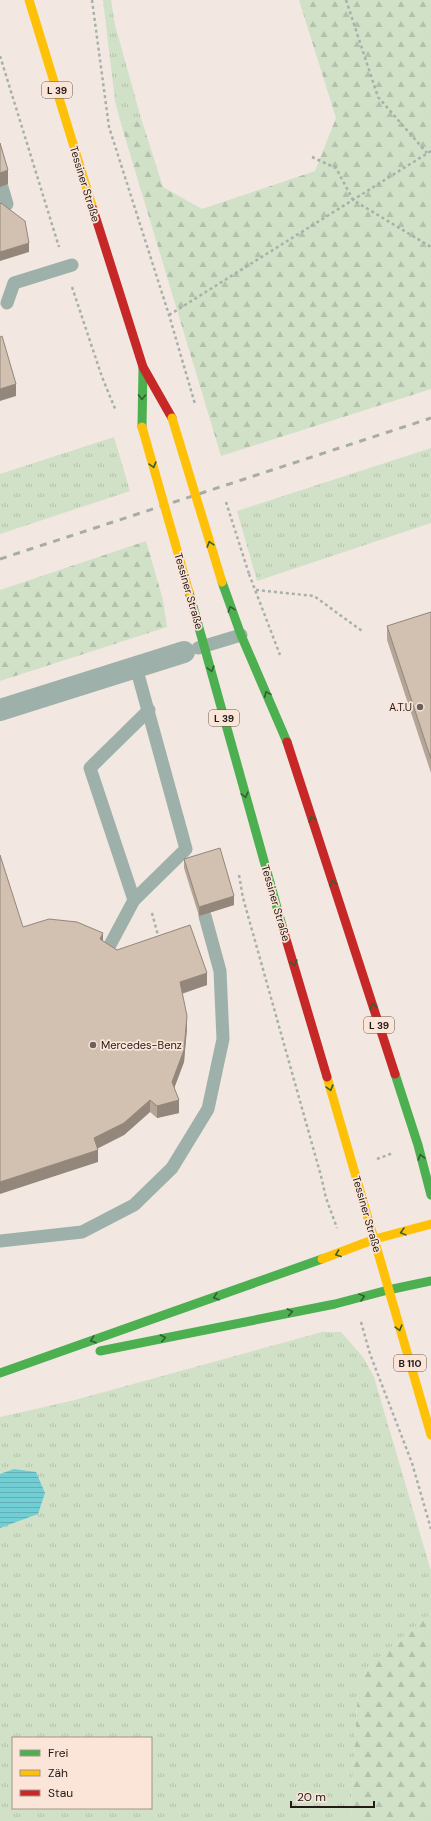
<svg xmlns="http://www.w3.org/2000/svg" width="431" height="1821" font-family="'DM Sans',sans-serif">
	<defs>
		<pattern id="grass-tufts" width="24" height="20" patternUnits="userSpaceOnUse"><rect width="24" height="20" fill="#d1e1c7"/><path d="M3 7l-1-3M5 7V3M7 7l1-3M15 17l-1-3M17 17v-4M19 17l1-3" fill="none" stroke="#b3c0aa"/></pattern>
		<pattern id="forest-firs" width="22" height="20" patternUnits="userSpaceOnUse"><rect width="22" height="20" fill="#d1e1c7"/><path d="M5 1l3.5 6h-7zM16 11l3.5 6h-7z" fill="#b3c0aa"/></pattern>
		<pattern id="water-rules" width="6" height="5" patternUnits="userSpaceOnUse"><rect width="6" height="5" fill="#71ced5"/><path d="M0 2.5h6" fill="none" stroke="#62b0b6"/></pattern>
	</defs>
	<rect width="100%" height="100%" fill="#f3e7e1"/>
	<g fill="url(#grass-tufts)" fill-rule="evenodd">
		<polygon points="103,0 111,0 115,25 141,118 121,124 115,101"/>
		<polygon points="114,437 130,491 0,534 0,474"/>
		<polygon points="431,448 431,523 257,581 237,511"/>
		<path d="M322,1332H341L363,1357L374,1377L431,1571V1613L370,1665L358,1690L350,1821H0V1417L75,1400ZM13,1738H151V1808H13Z"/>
	</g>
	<g fill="url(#forest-firs)">
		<polygon points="299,0 431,0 431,389 221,456 121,124 141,118 163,187 202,209 315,171 336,118"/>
		<polygon points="146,541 163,600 167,627 0,681 0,590"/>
		<polygon points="431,1613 431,1821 350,1821 358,1690 370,1665"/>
	</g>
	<polygon fill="url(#water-rules)" points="14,1469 36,1472 45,1493 38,1514 0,1528 0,1474"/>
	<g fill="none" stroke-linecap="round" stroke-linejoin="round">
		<g stroke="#a7b1ab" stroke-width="2.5" stroke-dasharray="3 3" stroke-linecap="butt">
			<polyline points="92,0 109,127 169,315 195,404"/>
			<polyline points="346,0 378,97 427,153"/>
			<polyline points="0,56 59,247"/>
			<polyline points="312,157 336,168 353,200 431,247"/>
			<polyline points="72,287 102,377 116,411"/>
			<polyline points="169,315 431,151"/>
			<polyline points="249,574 280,655"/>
			<polyline points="256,590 314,596 362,631"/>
			<polyline points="239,875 243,898 321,1176 326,1198 337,1228"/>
			<polyline points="152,913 159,939"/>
			<polyline points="377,1159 393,1153"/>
			<polyline points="361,1322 370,1354 412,1463 431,1529"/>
		</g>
		<g stroke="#9db1aa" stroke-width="13">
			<polyline points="0,206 7,204 2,187"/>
			<polyline points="7,303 14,283 72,265"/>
			<polyline points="198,648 241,635"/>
			<polyline points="134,900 90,768 149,710"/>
			<polyline points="110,945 134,900 186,849 136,667"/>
			<polyline points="0,1241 82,1232 134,1205 172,1168 208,1109 223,1039 220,971 205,916"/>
		</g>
		<polyline stroke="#9db1aa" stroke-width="22" points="0,710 184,652"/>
		<g stroke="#4caf50" stroke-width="9">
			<polyline points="142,427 143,368"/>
			<polyline points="222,582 241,635 287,742"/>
			<polyline points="189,592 283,929"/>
			<polyline points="395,1074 418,1145 431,1195"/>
			<polyline points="388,1290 431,1281"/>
			<polyline points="100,1351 335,1304 388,1290"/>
			<polyline points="0,1373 322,1259"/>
		</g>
		<g stroke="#ffc107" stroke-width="9">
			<polyline points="29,0 93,209"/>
			<polyline points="327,1077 431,1435"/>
			<polyline points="375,1239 431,1224"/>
			<polyline points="322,1259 375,1239"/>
		</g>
		<g stroke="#c62828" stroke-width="9">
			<polyline points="93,209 143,367 172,418"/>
			<polyline points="287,742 395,1074"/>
			<polyline points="283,929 327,1077"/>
		</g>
		<polyline stroke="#a8aca6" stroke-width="3" stroke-dasharray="7 7" stroke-linecap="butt" points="0,559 431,418"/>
		<polyline stroke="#a7b1ab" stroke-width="2.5" stroke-dasharray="3 3" stroke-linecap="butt" points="226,502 249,574"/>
		<g stroke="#ffc107" stroke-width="9">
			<polyline points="172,418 222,582"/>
			<polyline points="142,427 189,592"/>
		</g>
	</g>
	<g fill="#b5a597">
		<polygon points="431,612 431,773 387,640 387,626"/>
		<polygon points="184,859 234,905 199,916 184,868"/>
		<polygon points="23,927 103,941 117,950 207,985 182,994 187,1028 184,1062 174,1088 179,1113 157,1118 150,1112 124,1135 97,1149 98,1162"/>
	</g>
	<g fill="#93867b">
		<polygon points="8,170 8,184 0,187 0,173"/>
		<polygon points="29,243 29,252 0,261 0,252"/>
		<polygon points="16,384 16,396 0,401 0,389"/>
		<polygon points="234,896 234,905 199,916 199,907"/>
		<polygon points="103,933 103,945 100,939"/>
		<polygon points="207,973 207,985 180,994 180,982"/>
		<polygon points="187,1016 187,1028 184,1062 172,1094 172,1082"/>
		<polygon points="150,1100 150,1112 124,1135 94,1150 94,1138"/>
		<polygon points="179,1100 179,1113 157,1118 157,1106"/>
		<polygon points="98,1150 98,1162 0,1194 0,1182"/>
	</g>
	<g fill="#d2c0b0" stroke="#93867b">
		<polygon points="0,143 8,170 0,173"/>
		<polygon points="1,203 25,221 29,243 0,252 0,204"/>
		<polygon points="2,336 16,384 0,389 0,337"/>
		<polygon points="431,612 431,759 387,626"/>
		<polygon points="220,848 234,896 199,907 184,859"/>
		<polygon points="0,855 23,927 49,919 77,922 103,933 100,939 117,950 190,925 207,973 180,982 187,1016 184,1050 172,1082 179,1100 157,1106 150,1100 124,1123 94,1138 98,1150 0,1182"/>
	</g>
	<defs><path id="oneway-chevron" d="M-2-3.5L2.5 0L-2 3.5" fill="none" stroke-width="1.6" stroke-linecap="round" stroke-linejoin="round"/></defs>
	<g stroke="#355e31">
		<use href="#oneway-chevron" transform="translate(142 397) rotate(91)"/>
		<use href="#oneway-chevron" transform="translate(153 465) rotate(74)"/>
		<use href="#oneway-chevron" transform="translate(210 544) rotate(-107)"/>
		<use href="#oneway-chevron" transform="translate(231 609) rotate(-109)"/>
		<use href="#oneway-chevron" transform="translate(211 669) rotate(75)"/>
		<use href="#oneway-chevron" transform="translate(267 694) rotate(-114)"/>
		<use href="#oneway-chevron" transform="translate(245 795) rotate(75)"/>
		<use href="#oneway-chevron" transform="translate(312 819) rotate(-108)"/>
		<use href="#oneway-chevron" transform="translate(333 883) rotate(-108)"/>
		<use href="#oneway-chevron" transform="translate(294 963) rotate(74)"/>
		<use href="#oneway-chevron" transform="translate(373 1006) rotate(-108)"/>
		<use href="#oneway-chevron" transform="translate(330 1088) rotate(74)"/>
		<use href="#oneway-chevron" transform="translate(421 1157) rotate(-105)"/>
		<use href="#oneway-chevron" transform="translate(403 1232) rotate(165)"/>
		<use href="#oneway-chevron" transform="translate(338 1254) rotate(160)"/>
		<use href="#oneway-chevron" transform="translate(216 1297) rotate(161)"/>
		<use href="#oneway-chevron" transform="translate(362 1297) rotate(-15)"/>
		<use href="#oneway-chevron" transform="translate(290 1312) rotate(-11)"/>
		<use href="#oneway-chevron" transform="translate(399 1328) rotate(74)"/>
		<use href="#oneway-chevron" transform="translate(163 1338) rotate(-11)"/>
		<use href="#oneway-chevron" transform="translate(93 1340) rotate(161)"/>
	</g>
	<g fill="#6b625e" stroke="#fbe5d9" stroke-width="1.5">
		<circle cx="420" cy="707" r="4"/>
		<circle cx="93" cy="1045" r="4"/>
	</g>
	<g text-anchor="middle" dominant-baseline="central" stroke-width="3.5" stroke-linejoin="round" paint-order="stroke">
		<g fill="#fbe5d9" stroke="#635851" stroke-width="1">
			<rect x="42" y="82" width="30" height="16" rx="3"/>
			<rect x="209" y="710" width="30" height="16" rx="3"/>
			<rect x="364" y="1017" width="30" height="16" rx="3"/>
			<rect x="394" y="1355" width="32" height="16" rx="3"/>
		</g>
		<g font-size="10" font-weight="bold" fill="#221b17">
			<text x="57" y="90">L 39</text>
			<text x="224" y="718">L 39</text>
			<text x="379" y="1025">L 39</text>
			<text x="410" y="1363">B 110</text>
		</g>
		<g font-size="11" fill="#221b17" stroke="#fbe5d9">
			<text transform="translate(85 184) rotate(73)">Tessiner Straße</text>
			<text transform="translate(189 591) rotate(74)">Tessiner Straße</text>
			<text transform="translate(276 903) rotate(74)">Tessiner Straße</text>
			<text transform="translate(367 1214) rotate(74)">Tessiner Straße</text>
		</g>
		<g font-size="11" fill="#221b17" stroke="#fbe5d9" text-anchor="end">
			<text x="412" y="707">A.T.U</text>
			<text x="101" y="1045" text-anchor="start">Mercedes-Benz</text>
		</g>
	</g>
	<rect x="12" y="1737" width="140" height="72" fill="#fbe5d9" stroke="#a4948b"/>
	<rect x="20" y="1750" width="20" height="6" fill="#4caf50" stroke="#a4948b"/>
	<text x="48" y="1757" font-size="12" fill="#221b17">Frei</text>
	<rect x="20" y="1770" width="20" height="6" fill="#ffc107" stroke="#a4948b"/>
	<text x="48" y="1777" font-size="12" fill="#221b17">Zäh</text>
	<rect x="20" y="1790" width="20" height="6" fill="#c62828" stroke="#a4948b"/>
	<text x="48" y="1797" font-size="12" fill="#221b17">Stau</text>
	<path d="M291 1801v6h83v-6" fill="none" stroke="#221b17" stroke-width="2"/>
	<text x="297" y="1801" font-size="12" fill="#221b17" stroke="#fbe5d9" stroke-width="3" paint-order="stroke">20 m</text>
</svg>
